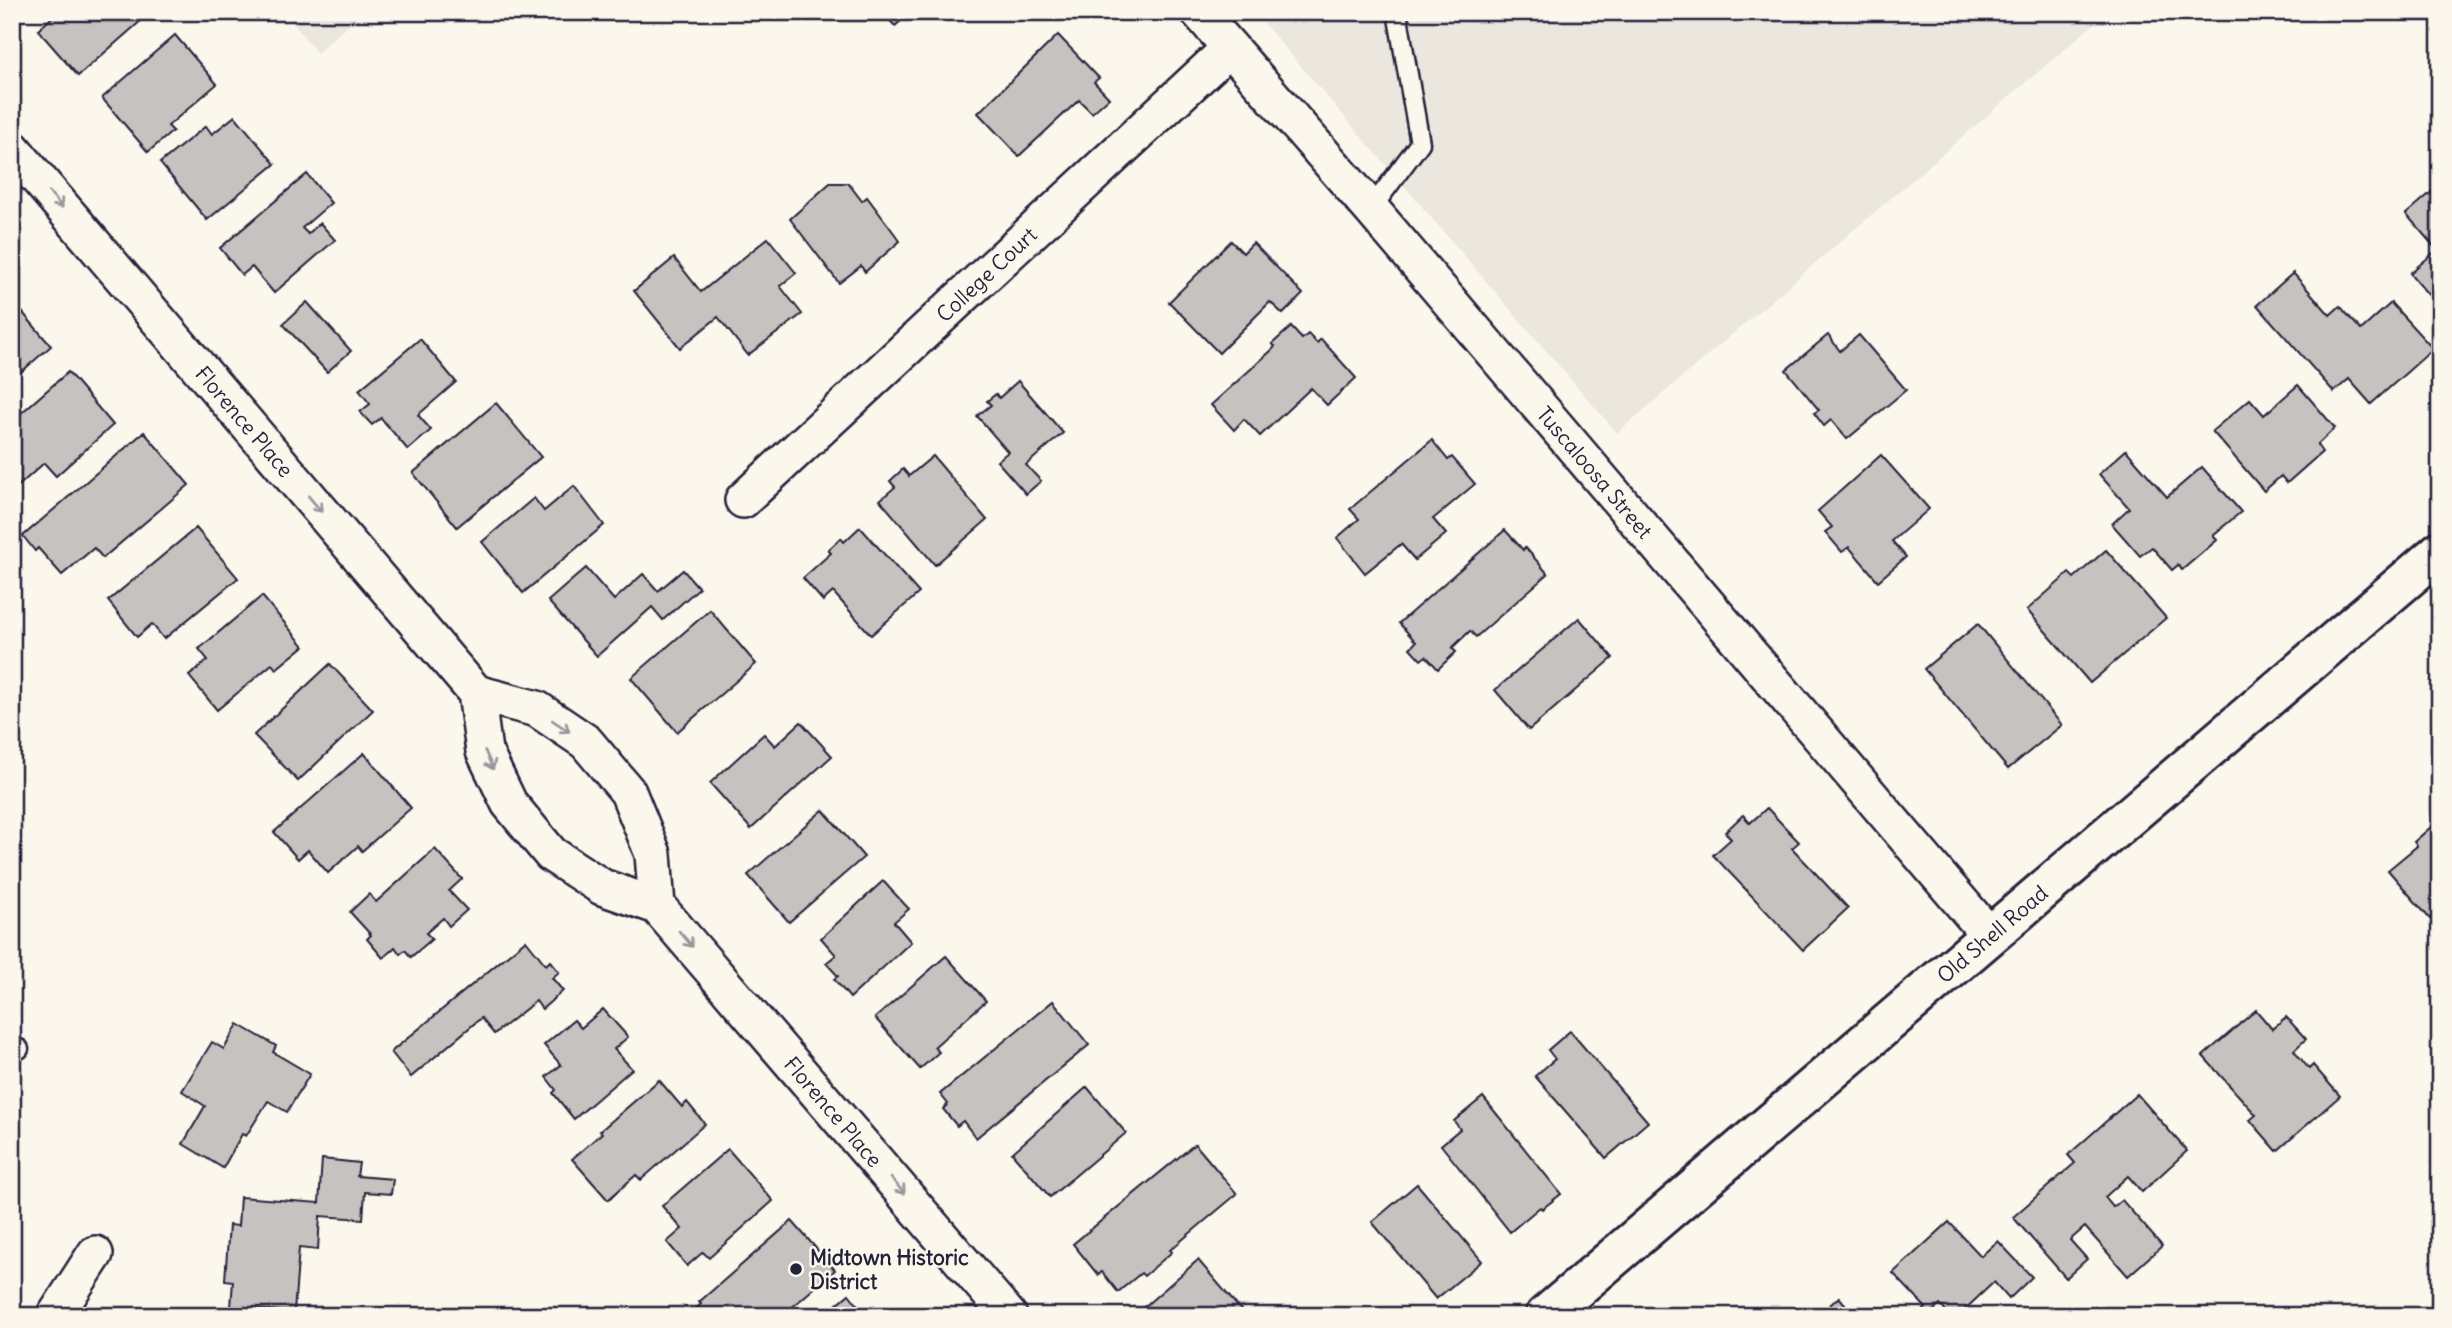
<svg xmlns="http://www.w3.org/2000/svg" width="2452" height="1328" font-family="Delius,sans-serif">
	<rect width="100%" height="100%" fill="#fbf7ec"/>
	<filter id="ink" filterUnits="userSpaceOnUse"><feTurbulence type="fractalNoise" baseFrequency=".0143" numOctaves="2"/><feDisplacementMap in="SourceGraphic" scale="14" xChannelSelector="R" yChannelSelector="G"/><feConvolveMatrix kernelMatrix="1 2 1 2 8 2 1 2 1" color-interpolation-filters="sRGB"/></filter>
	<g filter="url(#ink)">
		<g fill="#ebe7df">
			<polygon points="284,12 363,12 317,53"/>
			<polygon points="1254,12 2108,12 1617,433"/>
		</g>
		<g fill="#c6c2c0" stroke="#22223b" stroke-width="2">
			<polygon points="58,12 151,12 78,76 38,30"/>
			<polygon points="882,12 911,12 895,26"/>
			<polygon points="175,35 217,84 168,126 173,131 148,152 102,98"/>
			<polygon points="1058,35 1099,78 1094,82 1109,98 1092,113 1079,100 1019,156 978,113"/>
			<polygon points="235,116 275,164 207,220 160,163 206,126 212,134"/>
			<polygon points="307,174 331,203 302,228 308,234 320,223 335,240 274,293 252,267 242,275 220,248"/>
			<polygon points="830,183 848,183 862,201 867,197 900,241 865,272 861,266 839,283 790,219"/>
			<polygon points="2435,189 2440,195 2440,309 2410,273 2437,250 2406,214"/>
			<polygon points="768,238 796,273 780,286 802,314 748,355 718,317 680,348 634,291 674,258 701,292"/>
			<polygon points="1231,241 1243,253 1253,243 1303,294 1283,314 1270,302 1219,353 1169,302"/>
			<polygon points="2293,273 2330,315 2340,306 2361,330 2391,303 2433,349 2371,404 2349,379 2334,392 2257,305"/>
			<polygon points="12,300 51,346 12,380"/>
			<polygon points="307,302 351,351 327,372 283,324"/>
			<polygon points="1291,327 1302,339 1308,334 1317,343 1321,339 1356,378 1327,405 1311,388 1260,436 1244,419 1234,430 1211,405 1273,349 1275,346 1272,344"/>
			<polygon points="1828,335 1840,351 1859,335 1906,390 1847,439 1831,420 1824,426 1814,413 1819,410 1786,370"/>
			<polygon points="420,339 456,382 418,415 431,430 408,450 381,418 372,425 360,412 370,404 359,390"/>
			<polygon points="68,372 113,425 56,476 44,463 15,489 12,486 12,456 16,452 12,448 12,421"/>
			<polygon points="1018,381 1063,433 1026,465 1041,481 1026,494 997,461 1008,452 977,416 991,405 987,401 996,394 999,398"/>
			<polygon points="2298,385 2335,428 2317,445 2322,452 2287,483 2281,476 2264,491 2212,431 2250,399 2264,415"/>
			<polygon points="496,403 541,457 457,527 413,473"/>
			<polygon points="144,432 189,485 103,558 94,548 62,575 38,548 35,551 23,536"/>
			<polygon points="1432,440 1448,460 1452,457 1475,484 1433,519 1446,534 1415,560 1401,544 1365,573 1337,538 1359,519 1350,509"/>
			<polygon points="2126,450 2167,497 2202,467 2241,512 2213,535 2217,540 2182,570 2178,565 2172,570 2152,547 2140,556 2112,524 2129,508 2099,474"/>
			<polygon points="1881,455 1929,509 1892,541 1906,557 1878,581 1849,547 1842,552 1825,532 1832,527 1818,511"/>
			<polygon points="933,456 987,520 935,565 880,500 895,487 890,481 903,469 909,476"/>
			<polygon points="574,486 604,525 523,593 482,542 534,498 544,511"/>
			<polygon points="860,527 919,593 871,635 833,592 823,601 803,578 831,553 828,550 841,538 844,542"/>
			<polygon points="196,528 238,578 164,639 152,624 137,637 108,601"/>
			<polygon points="1505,530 1523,550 1525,547 1548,574 1476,637 1470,631 1452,648 1456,652 1438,669 1426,656 1421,660 1410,648 1416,642 1399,623"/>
			<polygon points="2106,550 2166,618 2090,683 2027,610 2069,573 2074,578"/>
			<polygon points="586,568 614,600 643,574 658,591 683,570 699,588 663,620 652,607 597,656 548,601"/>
			<polygon points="262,596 304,646 276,669 272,664 217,710 189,676 208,660 199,649"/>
			<polygon points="710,610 756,664 677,732 631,678"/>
			<polygon points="1579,618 1613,658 1529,730 1495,690"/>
			<polygon points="1978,624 2062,725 2008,769 1924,669"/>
			<polygon points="330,664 373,710 298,781 254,735"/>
			<polygon points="801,722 832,756 751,829 710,783 764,734 775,746"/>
			<polygon points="364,753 411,808 362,851 358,846 328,873 308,850 298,859 274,832"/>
			<polygon points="1767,808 1799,842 1792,848 1848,908 1803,950 1713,855 1731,839 1725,832 1743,815 1750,823"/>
			<polygon points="823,810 864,857 789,922 748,875"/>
			<polygon points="2440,819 2440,911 2430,919 2388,870 2417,846 2414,842"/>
			<polygon points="435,849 462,879 449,891 467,910 449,926 443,918 426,933 432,939 411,957 405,950 400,954 395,947 383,958 367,939 371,935 350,912 369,894 376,902"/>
			<polygon points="883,881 909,909 894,922 911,942 850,998 834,979 838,976 826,963 836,955 821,938"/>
			<polygon points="526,940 546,965 550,961 559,972 552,978 563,991 542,1009 536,1001 494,1034 481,1018 411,1077 391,1052"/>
			<polygon points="946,956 986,1001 934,1047 939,1052 920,1069 875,1018"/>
			<polygon points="1053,1001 1089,1045 976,1138 963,1121 957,1126 943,1109 948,1104 940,1094"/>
			<polygon points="603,1009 628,1037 614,1049 632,1069 574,1119 553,1093 556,1090 546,1077 561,1065 544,1045 574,1020 581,1028"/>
			<polygon points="2256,1010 2272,1029 2286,1017 2306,1039 2294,1050 2309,1069 2313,1065 2340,1096 2277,1151 2250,1120 2256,1115 2203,1056"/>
			<polygon points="238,1024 276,1046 273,1052 310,1074 287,1112 268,1101 246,1136 242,1134 223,1168 183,1144 205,1106 182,1091 212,1042 224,1049"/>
			<polygon points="1570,1031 1648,1122 1606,1158 1535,1076 1555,1059 1548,1050"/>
			<polygon points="659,1080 682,1107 687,1102 705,1124 641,1180 636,1175 608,1200 572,1159 602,1133 600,1131"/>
			<polygon points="1087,1087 1126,1133 1050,1197 1012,1153"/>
			<polygon points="2137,1094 2187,1151 2142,1192 2128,1176 2105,1197 2113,1207 2122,1200 2162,1246 2128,1276 2085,1227 2070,1240 2087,1259 2066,1278 2013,1217 2075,1163 2068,1155"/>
			<polygon points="1483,1097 1561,1194 1542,1209 1540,1207 1510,1232 1441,1145 1460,1129 1454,1121"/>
			<polygon points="1195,1144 1237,1194 1170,1250 1172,1252 1144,1276 1141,1273 1118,1292 1102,1272 1098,1275 1073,1244"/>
			<polygon points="728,1149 773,1201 709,1258 703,1252 687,1266 667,1242 682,1229 662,1206"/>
			<polygon points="322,1159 359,1163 357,1176 393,1179 391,1194 365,1192 363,1219 320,1216 318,1250 299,1248 294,1312 231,1307 233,1281 225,1280 229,1225 238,1226 240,1197 319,1203"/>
			<polygon points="1417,1184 1482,1261 1436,1299 1372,1222"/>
			<polygon points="792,1221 835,1270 782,1316 689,1316 701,1304 699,1302"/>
			<polygon points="1949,1222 1981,1256 1998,1241 2032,1277 2009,1299 1994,1282 1958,1316 1950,1316 1940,1305 1930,1313 1933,1316 1917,1316 1926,1308 1893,1273"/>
			<polygon points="1198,1260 1246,1316 1137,1316 1136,1314"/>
			<polygon points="849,1294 865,1314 874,1306 882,1316 823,1316"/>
			<polygon points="1839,1297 1855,1316 1818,1316 1831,1304"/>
		</g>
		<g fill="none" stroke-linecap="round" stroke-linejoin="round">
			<defs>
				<g id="lane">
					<polyline points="1371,209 1420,143 1397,12"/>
					<polyline points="12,1052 19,1049"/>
				</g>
				<g id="street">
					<path id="s1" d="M1199,12L1371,209L1989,935"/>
					<path id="s2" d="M12,148L476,693L484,751L509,803L551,854L602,887L657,906L1009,1316"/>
					<path id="s3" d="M743,500L1230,48"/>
					<polyline points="476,693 537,709 586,742 628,792 653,854 657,906"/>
					<polyline points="55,1316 95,1254"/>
				</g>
				<g id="secondary">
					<path id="s4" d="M1545,1316L2440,551"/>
				</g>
			</defs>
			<use href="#lane" stroke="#22223b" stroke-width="23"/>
			<use href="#street" stroke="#22223b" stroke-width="40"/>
			<use href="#secondary" stroke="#22223b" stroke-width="44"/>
			<use href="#lane" stroke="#fbf7ec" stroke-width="18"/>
			<use href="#street" stroke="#fbf7ec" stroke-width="35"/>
			<use href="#secondary" stroke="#fbf7ec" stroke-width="38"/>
		</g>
		<defs><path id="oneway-shaft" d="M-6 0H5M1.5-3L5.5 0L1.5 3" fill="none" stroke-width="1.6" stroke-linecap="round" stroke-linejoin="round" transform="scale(1.75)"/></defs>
		<g stroke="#99979c">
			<use href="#oneway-shaft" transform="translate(56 200) rotate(50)"/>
			<use href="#oneway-shaft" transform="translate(315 504) rotate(50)"/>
			<use href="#oneway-shaft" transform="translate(561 726) rotate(34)"/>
			<use href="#oneway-shaft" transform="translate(489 760) rotate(66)"/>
			<use href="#oneway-shaft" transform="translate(686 939) rotate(49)"/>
			<use href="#oneway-shaft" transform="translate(898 1186) rotate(49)"/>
		</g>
	</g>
	<circle fill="#22223b" stroke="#fbf7ec" stroke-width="2.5" cx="796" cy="1269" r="7"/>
	<g text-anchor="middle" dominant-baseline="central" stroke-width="5" stroke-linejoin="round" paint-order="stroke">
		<g font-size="21" fill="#22223b" stroke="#fbf7ec">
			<text stroke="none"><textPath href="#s3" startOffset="332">College Court</textPath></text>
			<text stroke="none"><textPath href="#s2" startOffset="359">Florence Place</textPath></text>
			<text stroke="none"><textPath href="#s1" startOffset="607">Tuscaloosa Street</textPath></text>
			<text stroke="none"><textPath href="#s4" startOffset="588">Old Shell Road</textPath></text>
			<text stroke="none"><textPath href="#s2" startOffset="1288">Florence Place</textPath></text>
		</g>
		<g font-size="21" font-weight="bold" fill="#22223b" stroke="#fbf7ec" text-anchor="start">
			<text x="810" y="1257">Midtown Historic<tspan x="810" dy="24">District</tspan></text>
		</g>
	</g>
	<rect width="2452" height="1328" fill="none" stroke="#fbf7ec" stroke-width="42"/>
	<rect x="21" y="21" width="2410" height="1286" fill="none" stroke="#22223b" stroke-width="2.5" filter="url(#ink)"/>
</svg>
